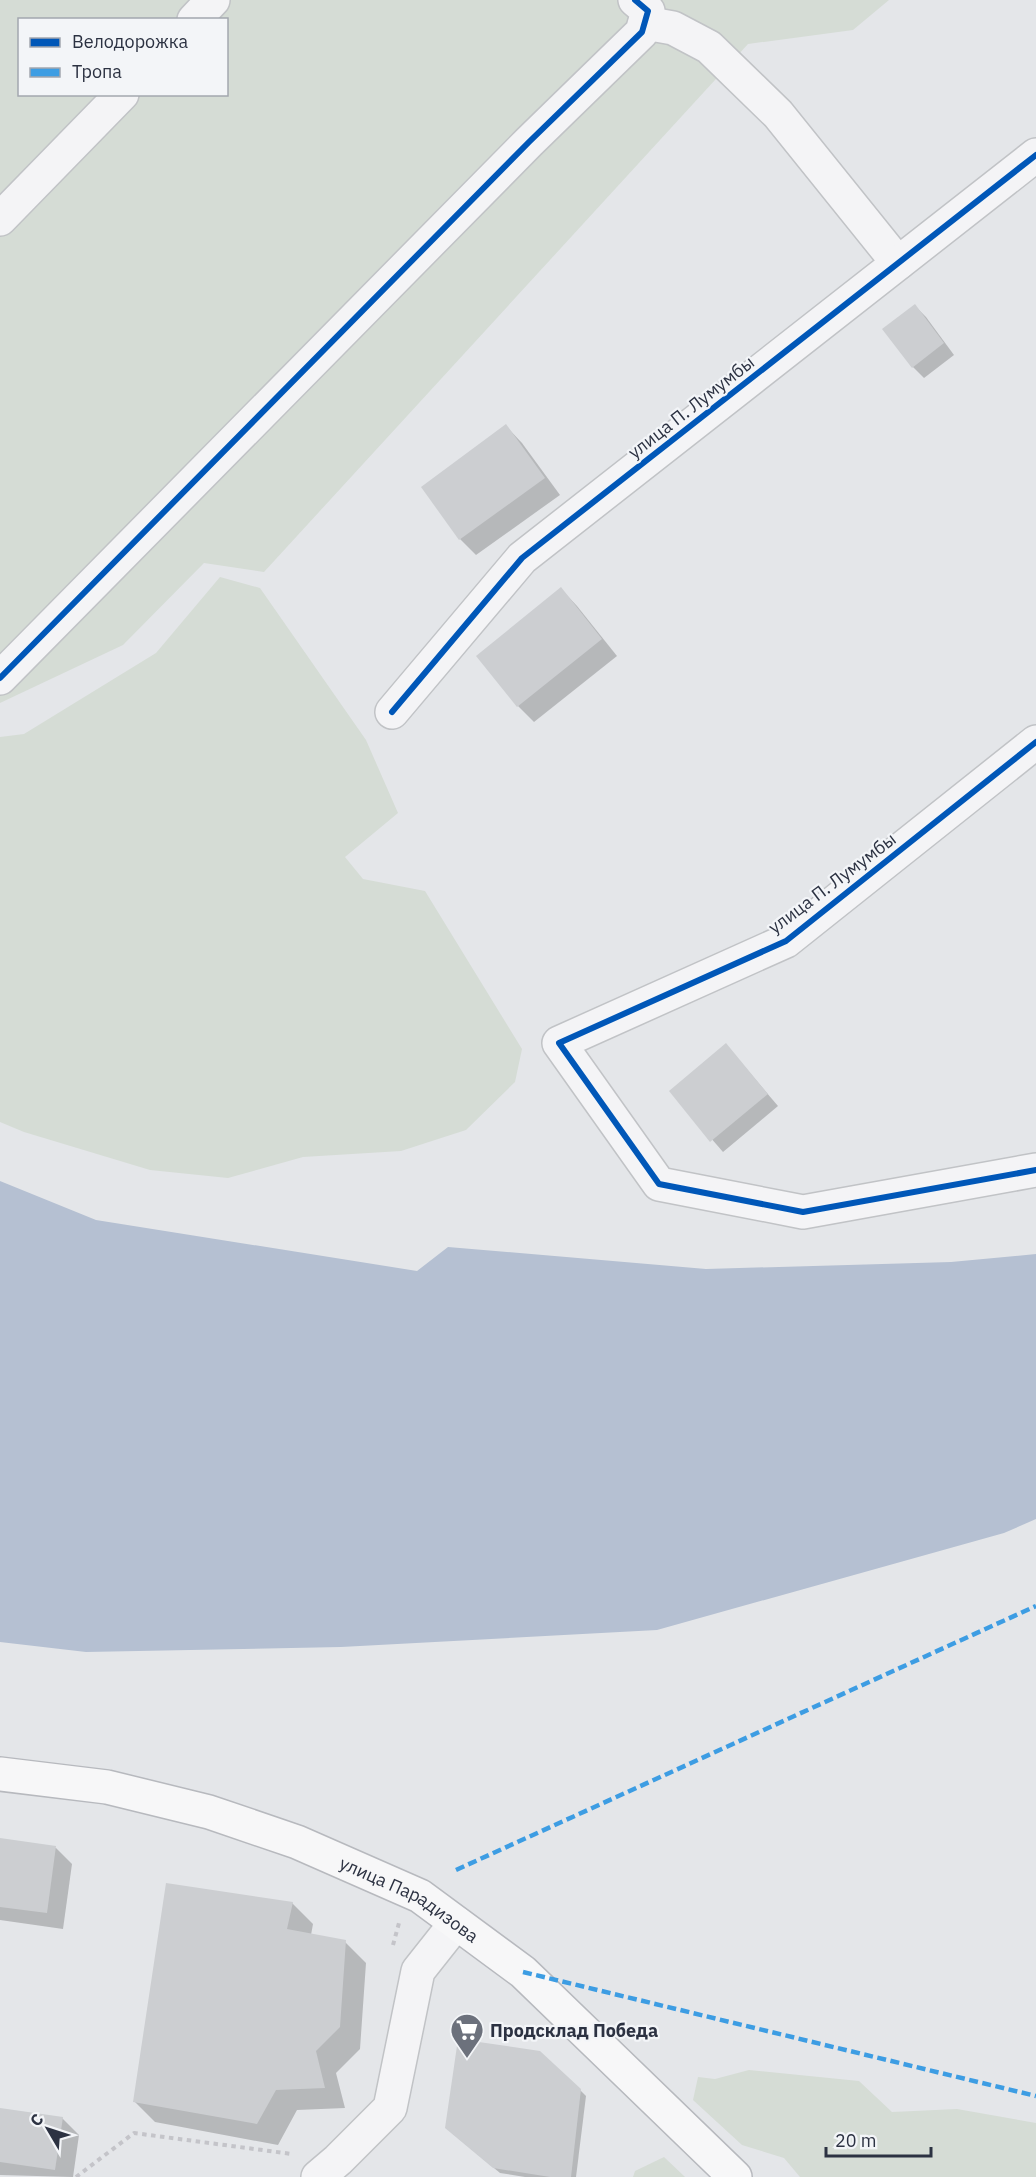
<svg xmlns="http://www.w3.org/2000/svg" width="1036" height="2177" font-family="'IBM Plex Sans',sans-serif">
	<rect width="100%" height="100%" fill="#e4e6e9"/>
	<g fill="#d5dcd5" fill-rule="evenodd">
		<path d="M0,0H889L853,30L748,44L264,572L204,563L123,645L0,703ZM20,20H226V94H20Z"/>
		<polygon points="220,577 260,588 366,740 398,813 345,857 363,879 425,891 522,1049 515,1082 466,1130 401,1151 303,1157 228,1178 150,1170 24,1132 0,1122 0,737 24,734 156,653"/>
		<polygon points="749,2070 859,2081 892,2112 957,2109 1036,2123 1036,2177 800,2177 784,2158 742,2145 693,2100 698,2077 715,2079"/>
		<polygon points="664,2157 685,2177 633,2177 635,2171"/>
	</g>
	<polygon fill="#b5c0d2" points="0,1181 96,1220 417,1271 448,1247 706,1269 951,1262 1036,1254 1036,1519 1004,1533 657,1630 341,1647 86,1652 0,1642"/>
	<g fill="#0003">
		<polygon points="915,306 926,317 954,355 924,378 913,367"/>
		<polygon points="506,426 522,443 560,495 476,555 460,539"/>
		<polygon points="561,589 577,606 617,656 534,722 518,706"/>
		<polygon points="726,1045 778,1106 723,1152 671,1092"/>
		<polygon points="0,1840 56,1848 72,1864 63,1929 0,1920"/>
		<polygon points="292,1903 313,1924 311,1935 345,1942 366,1963 360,2049 336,2073 345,2108 297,2110 278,2145 155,2122 134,2101"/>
		<polygon points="580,2090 586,2096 576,2177 525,2177 500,2173 452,2133"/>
		<polygon points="0,2109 62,2118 79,2135 73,2177 0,2175"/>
	</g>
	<g fill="#ccced1">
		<polygon points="915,304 944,343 912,368 882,329"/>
		<polygon points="506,424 545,478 459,540 421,487"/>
		<polygon points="561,587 602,639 517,707 476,656"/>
		<polygon points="726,1043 768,1094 710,1142 669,1091"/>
		<polygon points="0,1838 56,1846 47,1913 0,1907"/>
		<polygon points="166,1883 293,1902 287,1929 346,1940 340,2027 316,2051 325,2088 276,2090 257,2124 133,2102"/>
		<polygon points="458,2039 540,2051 581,2089 571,2177 550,2177 493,2168 445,2128"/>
		<polygon points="0,2108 63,2117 55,2170 0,2162"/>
	</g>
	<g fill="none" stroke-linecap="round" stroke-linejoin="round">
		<defs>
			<g id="minor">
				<polyline points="194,20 213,0"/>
				<polyline points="645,23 673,28 709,47 778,114 898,263"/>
				<polyline points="0,219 122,94"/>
				<polyline points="0,678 529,142 642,32 648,11 635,0"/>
				<polyline points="392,712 522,558 1036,155"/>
				<polyline points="1036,742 786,941 559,1043 659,1184 803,1212 1036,1170"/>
				<polyline points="318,2177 338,2160 390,2108 418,1971 456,1923"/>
			</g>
			<g id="highway">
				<path id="s1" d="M0,1774L107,1787L209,1812L297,1842L420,1896L523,1972L735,2177"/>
			</g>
		</defs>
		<use href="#minor" stroke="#c1c3c6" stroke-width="36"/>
		<use href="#highway" stroke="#b7b9be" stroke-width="36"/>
		<g stroke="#c4c4c9" stroke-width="4" stroke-dasharray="4.5 4.5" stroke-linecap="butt">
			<polyline points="393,1945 399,1923"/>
			<polyline points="76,2177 134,2133 292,2154"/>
		</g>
		<use href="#minor" stroke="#f4f4f6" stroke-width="33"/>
		<use href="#highway" stroke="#f7f7f8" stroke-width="33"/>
		<g stroke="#3d9de3" stroke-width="4.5" stroke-dasharray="9 4.5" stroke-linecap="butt">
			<polyline points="456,1870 1036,1606"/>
			<polyline points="523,1972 1036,2096"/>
		</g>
		<defs>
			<g id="cycleway">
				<polyline points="0,678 529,142 642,32 648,11 635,0"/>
				<polyline points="392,712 522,558 1036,155"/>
				<polyline points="1036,742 786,941 559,1043 659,1184 803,1212 1036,1170"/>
			</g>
		</defs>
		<use href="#cycleway" stroke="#f3f5f8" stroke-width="10"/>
		<use href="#cycleway" stroke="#0057b8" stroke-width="6"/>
	</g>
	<defs>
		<symbol id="supermarket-pin" viewBox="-11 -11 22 30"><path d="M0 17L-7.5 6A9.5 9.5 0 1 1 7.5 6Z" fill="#6c717c" stroke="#f3f5f8"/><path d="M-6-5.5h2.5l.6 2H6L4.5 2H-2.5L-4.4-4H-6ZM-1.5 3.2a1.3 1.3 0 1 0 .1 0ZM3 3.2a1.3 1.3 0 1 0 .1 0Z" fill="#fff"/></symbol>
	</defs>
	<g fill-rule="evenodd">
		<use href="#supermarket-pin" x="448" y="2011" width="38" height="52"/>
	</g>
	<g text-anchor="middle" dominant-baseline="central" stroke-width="4.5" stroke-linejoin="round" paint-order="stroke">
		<g font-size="18" fill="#2c3242" stroke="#f3f5f8">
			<text transform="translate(691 407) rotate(-38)">улица П. Лумумбы</text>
			<text transform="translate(832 883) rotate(-37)">улица П. Лумумбы</text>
			<text stroke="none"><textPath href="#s1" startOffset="432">улица Парадизова</textPath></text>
		</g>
		<g font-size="18" font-weight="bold" fill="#2c3242" stroke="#f3f5f8" text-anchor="start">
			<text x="490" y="2030">Продсклад Победа</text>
		</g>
	</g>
	<rect x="18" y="18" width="210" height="78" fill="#f3f5f8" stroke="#a3a7af" stroke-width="1.5"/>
	<rect x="30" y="38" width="30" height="9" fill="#0057b8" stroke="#a3a7af" stroke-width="1.5"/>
	<text x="72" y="48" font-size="18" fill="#2c3242">Велодорожка</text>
	<rect x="30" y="68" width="30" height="9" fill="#3d9de3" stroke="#a3a7af" stroke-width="1.5"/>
	<text x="72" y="78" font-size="18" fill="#2c3242">Тропа</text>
	<g transform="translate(48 2129) rotate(309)" stroke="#f3f5f8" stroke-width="4.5" paint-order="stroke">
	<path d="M0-4.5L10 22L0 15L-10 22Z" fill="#2c3242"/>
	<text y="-9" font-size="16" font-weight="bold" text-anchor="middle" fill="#2c3242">С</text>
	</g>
	<path d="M826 2147v9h105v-9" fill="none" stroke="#2c3242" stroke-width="3"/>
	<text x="835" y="2147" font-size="18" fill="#2c3242" stroke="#f3f5f8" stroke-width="4.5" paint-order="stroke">20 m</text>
</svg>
